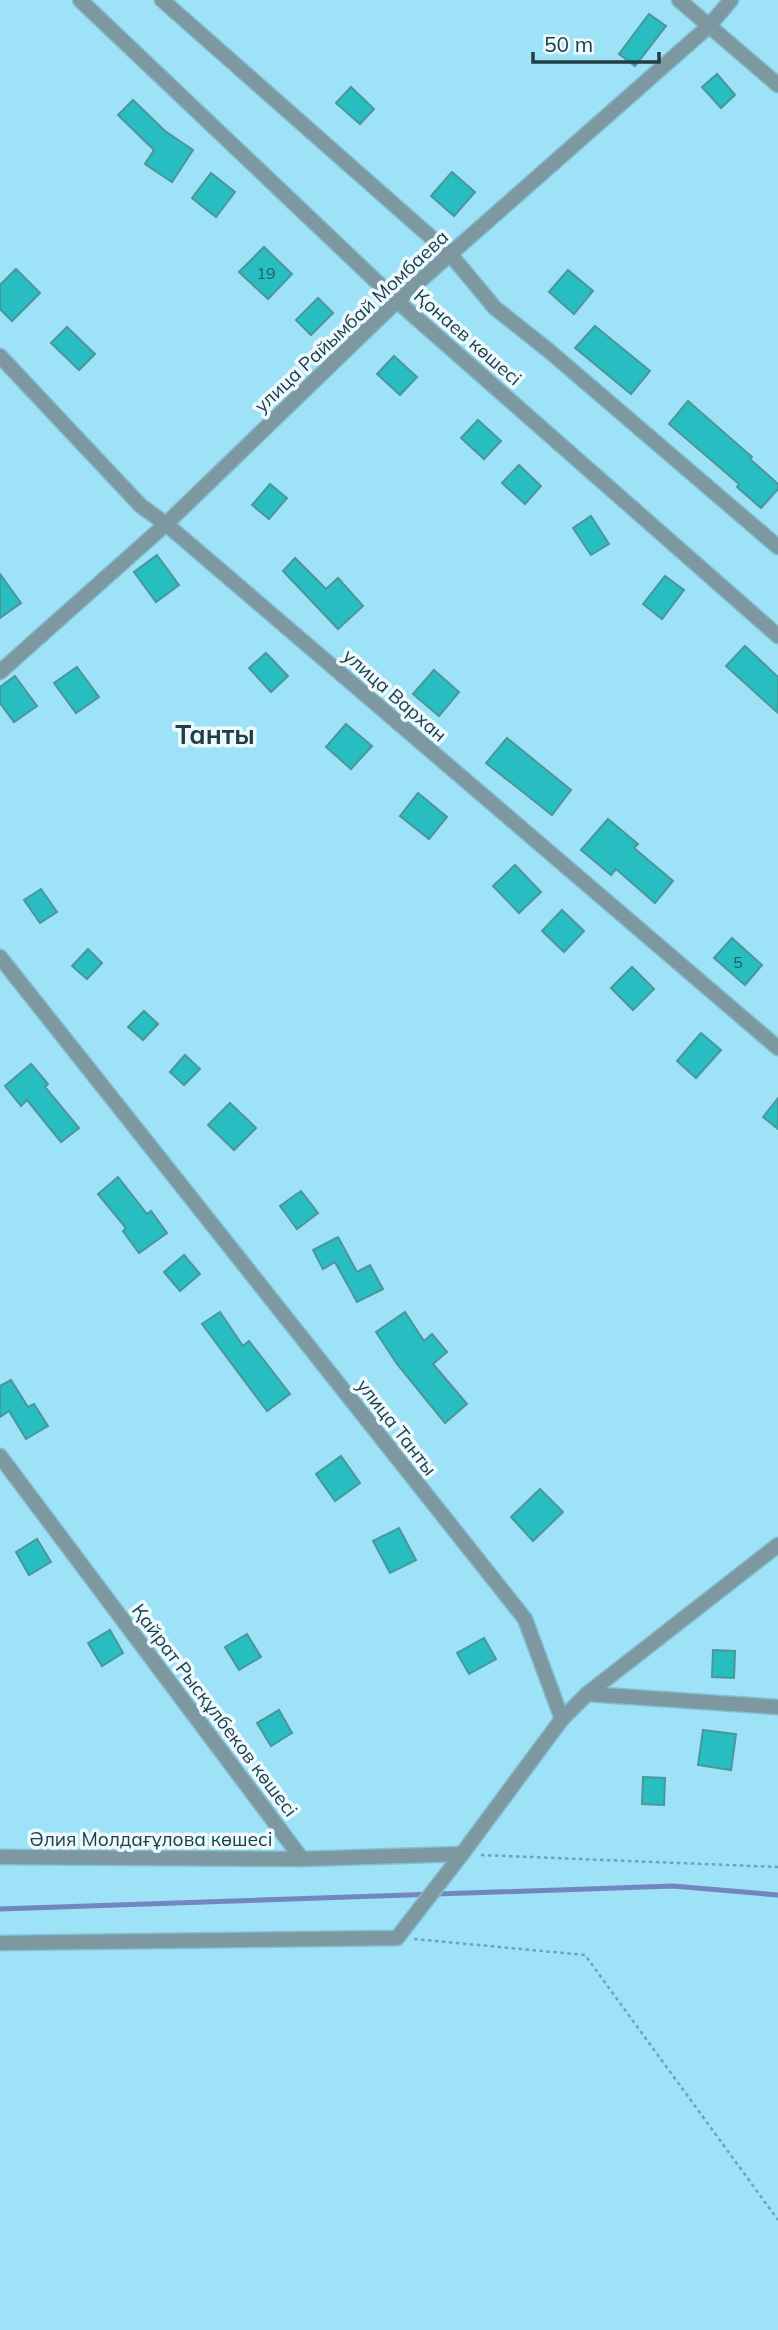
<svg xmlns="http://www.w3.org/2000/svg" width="778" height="2330" font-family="Mulish,sans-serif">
	<rect width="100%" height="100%" fill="#9de2f6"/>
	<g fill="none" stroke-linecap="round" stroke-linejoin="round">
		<polyline stroke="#7585c0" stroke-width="5" points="0,1909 673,1886 778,1895"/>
	</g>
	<g fill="#28bec1" stroke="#4b9698" stroke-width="2">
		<polygon points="649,14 666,26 635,66 619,54"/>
		<polygon points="717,74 735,95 721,108 702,87"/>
		<polygon points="351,87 374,109 360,124 336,103"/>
		<polygon points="133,100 165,131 193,150 172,182 145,164 154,150 118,115"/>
		<polygon points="452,172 475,192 454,216 431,196"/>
		<polygon points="211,173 235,192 216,217 192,198"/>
		<polygon points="264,247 292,274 268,299 239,272"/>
		<polygon points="16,269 40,293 12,321 0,309 0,285"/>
		<polygon points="568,270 593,291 574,314 549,292"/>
		<polygon points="318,298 333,313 311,335 296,320"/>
		<polygon points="595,326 650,371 631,394 575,348"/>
		<polygon points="67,327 95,354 79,370 51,343"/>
		<polygon points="394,356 417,377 400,395 377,374"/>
		<polygon points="688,401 752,457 750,459 778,484 778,489 761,508 737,487 739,484 669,424"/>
		<polygon points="478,420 501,441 484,459 461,438"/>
		<polygon points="519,465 541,486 525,504 502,483"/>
		<polygon points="270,484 287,498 269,519 252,505"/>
		<polygon points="591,516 609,544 591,555 573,528"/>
		<polygon points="157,555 179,585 156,602 134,572"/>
		<polygon points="295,558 326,589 338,578 363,606 338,629 283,571"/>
		<polygon points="0,574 21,603 0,618"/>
		<polygon points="665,576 684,590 662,619 643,604"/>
		<polygon points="745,646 778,677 778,713 726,666"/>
		<polygon points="266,653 288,676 271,692 249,668"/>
		<polygon points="77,667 99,697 76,713 54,683"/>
		<polygon points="434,670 459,692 439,716 413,694"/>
		<polygon points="15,676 37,706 14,722 0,703 0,687"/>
		<polygon points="346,724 372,746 351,769 326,747"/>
		<polygon points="507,738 571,790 552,815 486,763"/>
		<polygon points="418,793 447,817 429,839 400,816"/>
		<polygon points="608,819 638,844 634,848 673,881 655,903 616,869 611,875 581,850"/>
		<polygon points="515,865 541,892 519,913 493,886"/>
		<polygon points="41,889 57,912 40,923 24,900"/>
		<polygon points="562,910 584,931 564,952 542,931"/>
		<polygon points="732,938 762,965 745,985 714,958"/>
		<polygon points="88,949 102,963 87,979 72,966"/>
		<polygon points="632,967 654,989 633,1010 611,988"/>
		<polygon points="144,1011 158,1024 143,1040 128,1027"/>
		<polygon points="701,1033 721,1050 696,1078 677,1061"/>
		<polygon points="185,1055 200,1069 184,1085 170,1072"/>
		<polygon points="31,1064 48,1084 45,1087 79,1128 61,1142 27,1100 21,1106 5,1086"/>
		<polygon points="778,1098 778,1129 763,1117"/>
		<polygon points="230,1103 256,1128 234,1150 208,1125"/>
		<polygon points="118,1177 147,1214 151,1211 167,1233 139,1253 123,1231 126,1228 98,1194"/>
		<polygon points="301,1191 318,1213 297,1229 280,1206"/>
		<polygon points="338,1237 357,1272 370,1265 383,1289 357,1302 335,1262 323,1269 313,1250"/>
		<polygon points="184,1255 200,1274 180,1291 164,1272"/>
		<polygon points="220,1312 243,1346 249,1341 290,1394 267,1411 202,1324"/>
		<polygon points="405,1312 424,1341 432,1334 447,1352 433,1364 467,1404 445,1423 397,1364 376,1332"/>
		<polygon points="11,1380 28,1407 34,1404 48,1426 26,1439 9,1411 0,1417 0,1386"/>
		<polygon points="341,1456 360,1483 335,1501 316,1474"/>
		<polygon points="540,1489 563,1512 533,1541 511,1517"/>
		<polygon points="399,1528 416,1560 390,1573 373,1541"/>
		<polygon points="37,1539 51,1562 29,1575 16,1552"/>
		<polygon points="110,1630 123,1653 102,1666 88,1643"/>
		<polygon points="247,1634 261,1657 239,1670 225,1647"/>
		<polygon points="484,1638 496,1659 469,1674 457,1653"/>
		<polygon points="713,1650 735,1651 734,1678 712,1677"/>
		<polygon points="279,1710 292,1733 271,1746 257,1723"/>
		<polygon points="703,1730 736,1734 731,1770 698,1765"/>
		<polygon points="643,1777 665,1778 664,1805 642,1804"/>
	</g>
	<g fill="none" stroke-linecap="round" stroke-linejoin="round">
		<defs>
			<g id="minor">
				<polyline points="80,0 397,301 778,636"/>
				<polyline points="162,0 450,254 495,308 548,350 778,547"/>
				<polyline points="0,356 141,506 166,524 778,1048"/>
				<polyline points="0,672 166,524 397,301 709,26 731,0"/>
				<polyline points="0,957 525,1619 562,1719 587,1694 778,1545"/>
				<polyline points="0,1456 302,1859 462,1854"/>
				<polyline points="587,1694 778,1707"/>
				<polyline points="0,1857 302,1859"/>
				<polyline points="0,1943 397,1938 462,1854 562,1719"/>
			</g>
			<polyline id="tertiary" points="679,0 778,85"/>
		</defs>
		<use href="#minor" stroke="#82becf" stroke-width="17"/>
		<use href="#tertiary" stroke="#82becf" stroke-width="17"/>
		<g stroke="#6ea4b3" stroke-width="2.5" stroke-dasharray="3.5 3.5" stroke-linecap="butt">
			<polyline points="481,1855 778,1867"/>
			<polyline points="414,1939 585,1955 778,2220"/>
		</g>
		<use href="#minor" stroke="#7d98a0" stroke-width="14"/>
		<use href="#tertiary" stroke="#7d98a0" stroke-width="14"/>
	</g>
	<g text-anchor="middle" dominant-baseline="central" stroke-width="7" stroke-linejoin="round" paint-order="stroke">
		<g font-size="16" fill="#235e65">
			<text x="266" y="273">19</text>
			<text x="738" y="962">5</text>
		</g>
		<g font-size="19" fill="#213e46" stroke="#ecf9fd">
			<text transform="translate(351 321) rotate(-43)">улица Райымбай Момбаева</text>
			<text transform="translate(468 337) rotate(41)">Қонаев көшесі</text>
			<text transform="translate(395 695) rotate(41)">улица Вархан</text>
			<text transform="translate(397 1427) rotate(52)">улица Танты</text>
			<text transform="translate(215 1710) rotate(53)">Қайрат Рысқұлбеков көшесі</text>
			<text x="151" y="1839">Әлия Молдағұлова көшесі</text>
		</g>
		<g font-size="26" font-weight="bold" fill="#213e46" stroke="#ecf9fd">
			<text x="215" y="734">Танты</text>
		</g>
	</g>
	<path d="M533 52v10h126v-10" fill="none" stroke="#213e46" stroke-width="3.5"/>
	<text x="544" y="52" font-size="21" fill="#213e46" stroke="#ecf9fd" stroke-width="5" paint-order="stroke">50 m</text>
</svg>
